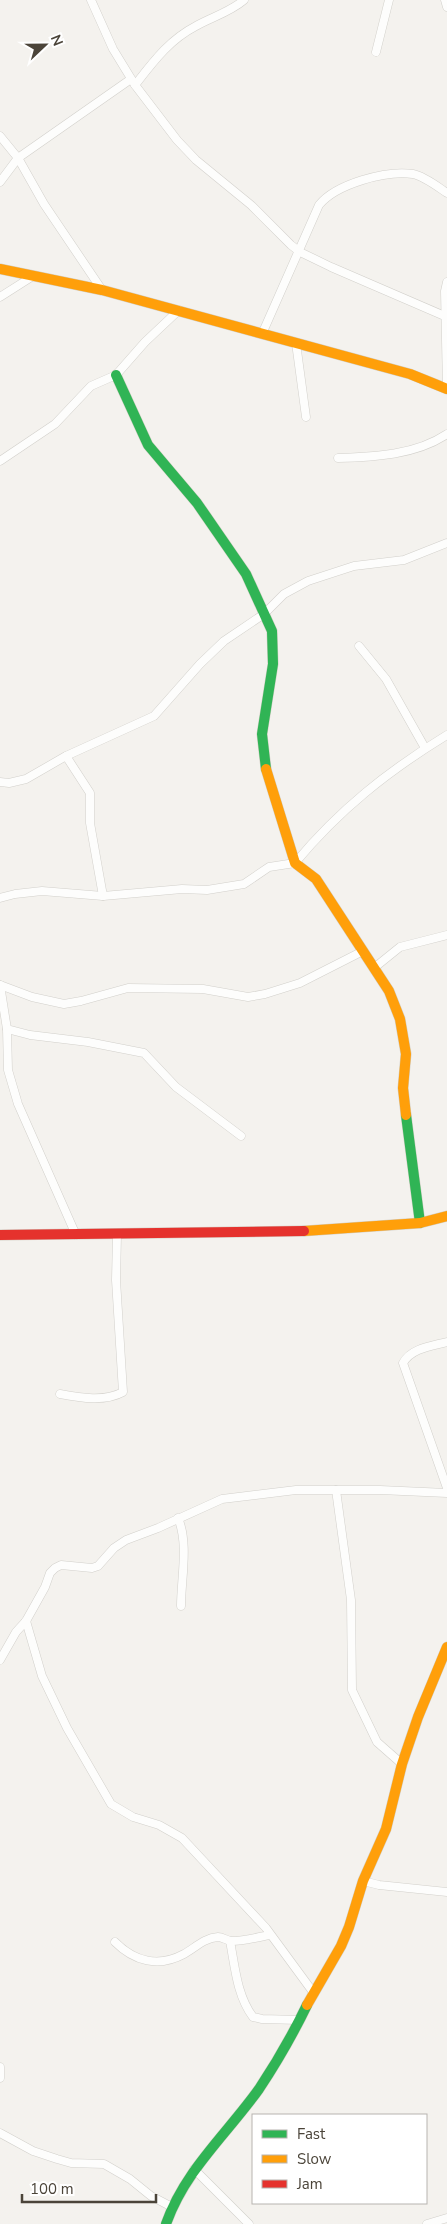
<svg xmlns="http://www.w3.org/2000/svg" width="447" height="2224" font-family="'Nunito Sans',sans-serif">
	<rect width="100%" height="100%" fill="#f4f2ee"/>
	<g fill="none" stroke-linecap="round" stroke-linejoin="round">
		<defs>
			<g id="street">
				<polyline points="91,0 113,49 135,85 177,140 196,160 251,205 291,245 300,252 331,267 447,317"/>
				<polyline points="445,0 447,7"/>
				<polyline points="376,52 389,0"/>
				<path d="M135,85C153,62 169,40 196,26C212,17 230,12 244,0"/>
				<polyline points="0,136 18,158 44,204 102,290"/>
				<polyline points="0,182 18,158 131,79"/>
				<polyline points="447,282 445,291 447,388"/>
				<polyline points="0,297 33,276"/>
				<path d="M262,334L319,205C336,184 386,170 413,174C424,176 438,187 447,193"/>
				<polyline points="296,343 306,417"/>
				<path d="M338,458C374,457 416,455 447,434"/>
				<polyline points="0,461 55,424 91,386 116,375 145,342 179,310"/>
				<polyline points="359,646 386,679 425,748"/>
				<polyline points="66,756 90,793 90,823 103,896"/>
				<polyline points="0,782 9,783 26,779 66,756 154,716 200,664 224,641 264,614 284,594 308,581 354,566 404,560 447,543"/>
				<path d="M0,898L15,894L42,891L103,896L182,889L207,890L244,884L269,867L295,863C339,810 388,771 447,735"/>
				<polyline points="374,968 400,947 447,935"/>
				<polyline points="0,985 32,997 64,1004 81,1001 128,988 203,989 248,997 265,994 300,983 363,951"/>
				<polyline points="0,985 7,1029 8,1070 18,1104 76,1235"/>
				<polyline points="7,1029 30,1035 88,1042 144,1053 176,1087 241,1136"/>
				<path d="M447,1342C432,1346 411,1348 403,1363L447,1488"/>
				<path d="M60,1394C81,1398 105,1402 123,1392L116,1280L117,1235"/>
				<polyline points="336,1490 351,1600 352,1690 377,1742 402,1764"/>
				<path d="M178,1518C189,1544 181,1579 181,1606"/>
				<polyline points="26,1621 42,1676 67,1728 111,1804 133,1817 159,1825 182,1838 266,1928 313,1992"/>
				<polyline points="0,1660 16,1632 26,1621 45,1587 50,1573 55,1568 61,1565 92,1568 98,1566 114,1548 126,1540 158,1528 222,1499 296,1490 380,1490 447,1493"/>
				<polyline points="363,1881 379,1885 447,1892"/>
				<path d="M230,1941C235,1967 237,1996 253,2017L262,2019L299,2020"/>
				<path d="M115,1942C134,1961 158,1968 184,1954C195,1948 204,1938 218,1937C223,1937 227,1941 232,1941C244,1941 258,1937 270,1935"/>
				<polyline points="0,2067 0,2078"/>
				<polyline points="0,2133 33,2151 57,2159 71,2163 104,2164 130,2179 151,2196 172,2207"/>
				<polyline points="194,2169 249,2224"/>
				<polyline points="427,2224 447,2218"/>
			</g>
			<g id="fast">
				<polyline points="116,375 148,445 197,503 246,574 272,631 273,664 262,734 266,769"/>
				<polyline points="406,1115 420,1223"/>
				<path d="M166,2224C185,2170 227,2134 259,2089C277,2062 293,2034 307,2005"/>
			</g>
			<g id="slow">
				<polyline points="0,269 102,290 410,374 447,389"/>
				<polyline points="266,769 295,863 316,879 389,991 400,1019 406,1054 403,1088 406,1115"/>
				<polyline points="304,1231 420,1223 447,1216"/>
				<polyline points="307,2005 341,1946 349,1927 363,1881 386,1829 402,1764 418,1717 447,1647"/>
			</g>
			<polyline id="jam" points="0,1235 304,1231"/>
		</defs>
		<use href="#street" stroke="#d2d0cb" stroke-width="9"/>
		<use href="#fast" stroke="#d3cfc5" stroke-width="11"/>
		<use href="#slow" stroke="#d3cfc5" stroke-width="11"/>
		<use href="#jam" stroke="#d3cfc5" stroke-width="11"/>
		<use href="#street" stroke="#fdfdfc" stroke-width="8"/>
		<use href="#fast" stroke="#30b455" stroke-width="10"/>
		<use href="#slow" stroke="#ff9f0a" stroke-width="10"/>
		<use href="#jam" stroke="#e5322d" stroke-width="10"/>
	</g>
	<rect x="252" y="2114" width="175" height="90" fill="#ffffff" stroke="#b7b4b0"/>
	<rect x="262" y="2130" width="25" height="8" fill="#30b455" stroke="#b7b4b0"/>
	<text x="297" y="2139" font-size="15" fill="#4b4439">Fast</text>
	<rect x="262" y="2155" width="25" height="8" fill="#ff9f0a" stroke="#b7b4b0"/>
	<text x="297" y="2164" font-size="15" fill="#4b4439">Slow</text>
	<rect x="262" y="2180" width="25" height="8" fill="#e5322d" stroke="#b7b4b0"/>
	<text x="297" y="2189" font-size="15" fill="#4b4439">Jam</text>
	<g transform="translate(45 45) rotate(68)" stroke="#ffffff" stroke-width="4" paint-order="stroke">
	<path d="M0-4L9 19L0 12L-9 19Z" fill="#4b4439"/>
	<text y="-8" font-size="14" font-weight="bold" text-anchor="middle" fill="#4b4439">N</text>
	</g>
	<path d="M22 2194v8h134v-8" fill="none" stroke="#4b4439" stroke-width="2.5"/>
	<text x="30" y="2194" font-size="15" fill="#4b4439" stroke="#ffffff" stroke-width="4" paint-order="stroke">100 m</text>
</svg>
